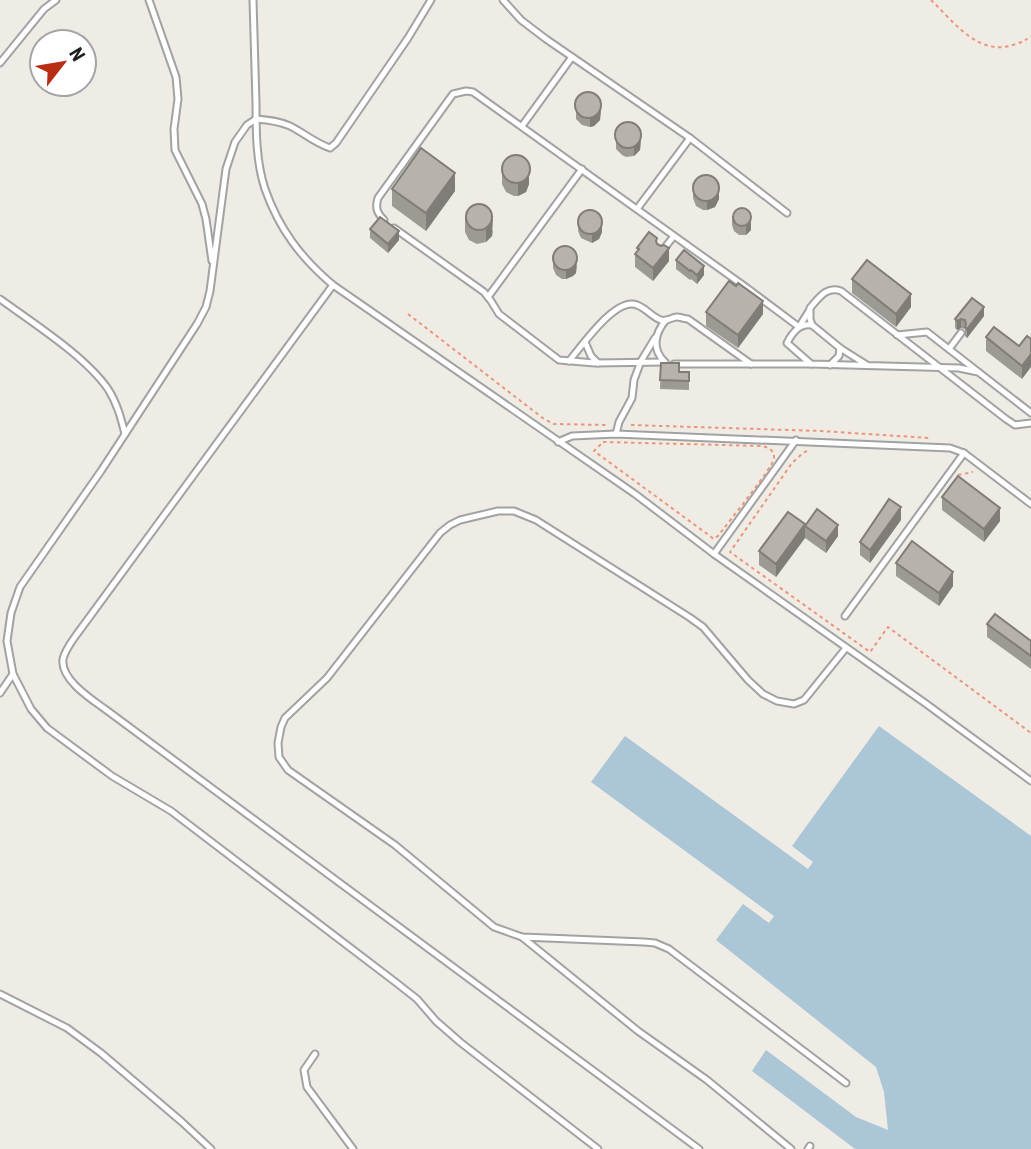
<svg xmlns="http://www.w3.org/2000/svg" width="1031" height="1149" font-family="'Roboto Condensed',sans-serif">
	<rect width="100%" height="100%" fill="#eeece5"/>
	<polygon fill="#aac6d7" points="879,726 1031,836 1031,1149 855,1149 752,1071 766,1050 856,1117 888,1130 884,1092 876,1067 716,940 743,904 769,923 774,916 591,782 625,736 808,869 813,862 792,846"/>
	<g fill="none" stroke-linecap="round" stroke-linejoin="round">
		<defs>
			<g id="lane">
				<polyline points="149,0 176,77 178,99 174,129 175,150 202,204 206,219 212,261"/>
				<path d="M253,0C254,34 255,69 256,103C256,131 256,162 265,189C279,229 301,258 333,285L635,494L714,554L925,703L1031,781"/>
				<path d="M431,0L408,38L336,143L330,148C315,143 304,133 290,126C279,121 268,120 256,119L247,125L235,142L226,169L210,291L206,307L197,324L101,471L20,587L11,613L7,641L13,674L31,709L47,728L112,776L171,811L394,981L417,999L436,1021L460,1042L598,1149"/>
				<polyline points="503,0 521,20 546,39 690,138 787,213"/>
				<polyline points="0,63 44,9 56,0"/>
				<polyline points="522,126 572,57"/>
				<polyline points="637,209 690,138"/>
				<path d="M384,220C377,213 375,208 378,198L453,94L466,91L473,92L747,288L799,327L809,311"/>
				<polyline points="394,228 484,292 491,301 499,314 559,360 595,363 665,362"/>
				<polyline points="662,251 674,236"/>
				<path d="M333,285L77,634C72,641 65,650 63,659C60,679 91,699 105,709L699,1149"/>
				<polyline points="488,297 582,169"/>
				<path d="M0,299C33,323 85,356 108,389C117,403 121,418 125,434"/>
				<path d="M812,325L810,319V308C819,298 826,286 841,291L1006,419L1015,425L1031,423"/>
				<polyline points="897,335 927,332 1031,413"/>
				<polyline points="585,342 591,356 598,363"/>
				<polyline points="949,349 961,333"/>
				<path d="M569,361C582,346 612,302 633,304C644,305 651,317 661,320C668,322 671,317 677,317C679,317 686,319 688,319L751,364"/>
				<path d="M665,362C651,349 655,333 666,320"/>
				<polyline points="674,364 811,364"/>
				<polyline points="830,365 839,356 840,348"/>
				<path d="M867,365L840,348L812,325C799,323 792,333 787,343L811,364L959,368L978,372"/>
				<polyline points="616,434 619,422 632,398 634,380 641,361 655,338"/>
				<polyline points="558,442 572,436 616,434 950,448 964,453 1031,504"/>
				<polyline points="714,554 796,440"/>
				<polyline points="845,616 964,453"/>
				<polyline points="0,693 13,674"/>
				<polyline points="522,937 638,1031 707,1080 791,1149"/>
				<polyline points="0,994 67,1028 101,1053 182,1122 211,1149"/>
				<polyline points="315,1054 304,1070 307,1087 353,1149"/>
				<polyline points="846,1083 669,949 655,943 644,942 522,937 494,927 395,845 288,770 279,757 278,743 281,727 285,718 327,678 440,533 450,525 460,520 498,511 514,511 536,520 689,617 703,627 748,680 763,694 777,701 794,704 804,700 846,648"/>
				<polyline points="808,1149 810,1146"/>
			</g>
		</defs>
		<use href="#lane" stroke="#a2a2a2" stroke-width="9"/>
		<g stroke="#eb9679" stroke-width="2" stroke-dasharray="3.5 3.5" stroke-linecap="butt">
			<path d="M931,0C955,23 979,58 1016,44C1022,42 1026,40 1031,36"/>
			<polyline points="408,314 544,419 554,424 608,425"/>
			<polyline points="631,425 821,431 929,438"/>
			<path d="M603,442L763,446C769,448 774,450 774,458C773,468 728,522 719,535L714,539L594,451Z"/>
			<polyline points="807,451 803,453 792,463 730,552 870,652 888,627 1031,733"/>
			<polyline points="958,475 973,472"/>
		</g>
		<use href="#lane" stroke="#fff" stroke-width="5"/>
	</g>
	<g fill="#9d9993">
		<polygon points="576,101 601,111 600,120 594,126 590,127 582,125 576,119"/>
		<polygon points="616,131 641,141 640,150 634,156 626,157 622,155 616,149"/>
		<polygon points="502,171 529,184 526,192 518,196 514,196 506,192 502,184"/>
		<polygon points="392,189 455,191 426,231 392,206"/>
		<polygon points="693,189 719,199 715,207 707,210 703,210 696,206 693,198"/>
		<polygon points="751,212 751,230 746,235 739,235 734,231 732,225 732,216"/>
		<polygon points="465,218 493,231 492,236 486,242 477,244 469,240 465,232"/>
		<polygon points="578,222 602,232 599,239 592,243 581,238 578,231"/>
		<polygon points="370,229 399,240 388,253 370,238"/>
		<polygon points="657,243 669,261 653,281 635,267 635,254 637,251 637,248"/>
		<polygon points="553,259 577,265 576,273 573,276 566,279 562,279 556,275 553,268"/>
		<polygon points="676,260 704,275 697,284 691,279 690,280 676,269"/>
		<polygon points="852,279 911,307 896,327 852,293"/>
		<polygon points="706,312 763,314 738,348 706,326"/>
		<polygon points="984,316 967,338 965,336 965,329 961,328 957,330 955,328 955,319"/>
		<polygon points="1027,336 1022,379 986,351 986,337 1019,346"/>
		<polygon points="661,363 679,372 689,372 689,390 660,389"/>
		<polygon points="942,497 1000,521 984,542 942,510"/>
		<polygon points="901,520 870,563 860,555 860,542"/>
		<polygon points="805,526 838,536 826,553 805,538 776,577 759,565 759,551"/>
		<polygon points="896,563 953,586 939,606 896,576"/>
		<polygon points="987,624 1031,641 1031,669 987,637"/>
	</g>
	<g fill="#807d78">
		<polygon points="601,103 600,120 594,126 590,127 590,118"/>
		<polygon points="641,132 640,150 634,156 634,147"/>
		<polygon points="529,170 529,184 526,192 518,196 518,183"/>
		<polygon points="455,173 455,191 426,231 426,213"/>
		<polygon points="719,190 719,199 715,207 707,210 707,201"/>
		<polygon points="493,218 492,236 486,242 486,229"/>
		<polygon points="751,222 751,230 746,235 746,226"/>
		<polygon points="602,223 602,232 599,239 592,243 592,234"/>
		<polygon points="399,231 399,240 388,253 388,244"/>
		<polygon points="669,248 669,261 653,281 653,268"/>
		<polygon points="577,256 576,273 573,276 566,279 566,270"/>
		<polygon points="704,266 704,275 697,284 697,275"/>
		<polygon points="911,294 911,307 896,327 896,314"/>
		<polygon points="763,301 763,314 738,348 738,335"/>
		<polygon points="984,307 984,316 967,338 967,329"/>
		<polygon points="961,319 961,328 957,330 957,321"/>
		<polygon points="1031,354 1031,367 1022,379 1022,366"/>
		<polygon points="901,507 901,520 870,563 870,550"/>
		<polygon points="1000,508 1000,521 984,542 984,529"/>
		<polygon points="805,524 805,538 776,577 776,564"/>
		<polygon points="838,525 838,536 826,553 826,541"/>
		<polygon points="953,572 953,586 939,606 939,593"/>
	</g>
	<g fill="#b7b2ab" stroke="#807d78" stroke-width="2">
		<circle cx="588" cy="105" r="13"/>
		<circle cx="628" cy="135" r="13"/>
		<polygon points="421,148 455,173 426,213 392,189"/>
		<circle cx="516" cy="169" r="14"/>
		<circle cx="706" cy="188" r="13"/>
		<circle cx="479" cy="217" r="13"/>
		<circle cx="742" cy="217" r="9"/>
		<circle cx="590" cy="222" r="12"/>
		<polygon points="380,217 399,231 388,244 370,229"/>
		<polygon points="649,232 657,238 656,241 657,244 661,246 664,245 669,248 653,268 635,254 639,249 637,248"/>
		<circle cx="565" cy="258" r="12"/>
		<polygon points="684,250 704,266 697,275 691,270 690,271 676,260"/>
		<polygon points="867,260 911,294 896,314 852,279"/>
		<polygon points="729,281 736,286 738,283 763,301 738,335 706,312"/>
		<polygon points="972,298 984,307 967,329 965,327 966,324 965,320 961,319 957,321 955,319"/>
		<polygon points="994,327 1019,346 1027,336 1031,339 1031,354 1022,366 986,337"/>
		<polygon points="661,363 679,363 679,372 689,372 689,381 660,380"/>
		<polygon points="958,476 1000,508 984,529 942,497"/>
		<polygon points="889,499 901,507 870,550 860,542"/>
		<polygon points="817,509 838,525 826,541 805,526"/>
		<polygon points="788,512 805,524 776,564 759,551"/>
		<polygon points="912,541 953,572 939,593 896,563"/>
		<polygon points="995,614 1031,641 1031,656 987,624"/>
	</g>
	<g transform="translate(63 63) rotate(59)"><circle r="33" fill="#ffffff" stroke="#a5a5a5" stroke-width="2"/>
	<path d="M0-5L12 26L0 18L-12 26Z" fill="#b82e15"/>
	<text y="-10" font-size="19" font-weight="bold" text-anchor="middle" fill="#1e1e1e">N</text>
	</g>
</svg>
